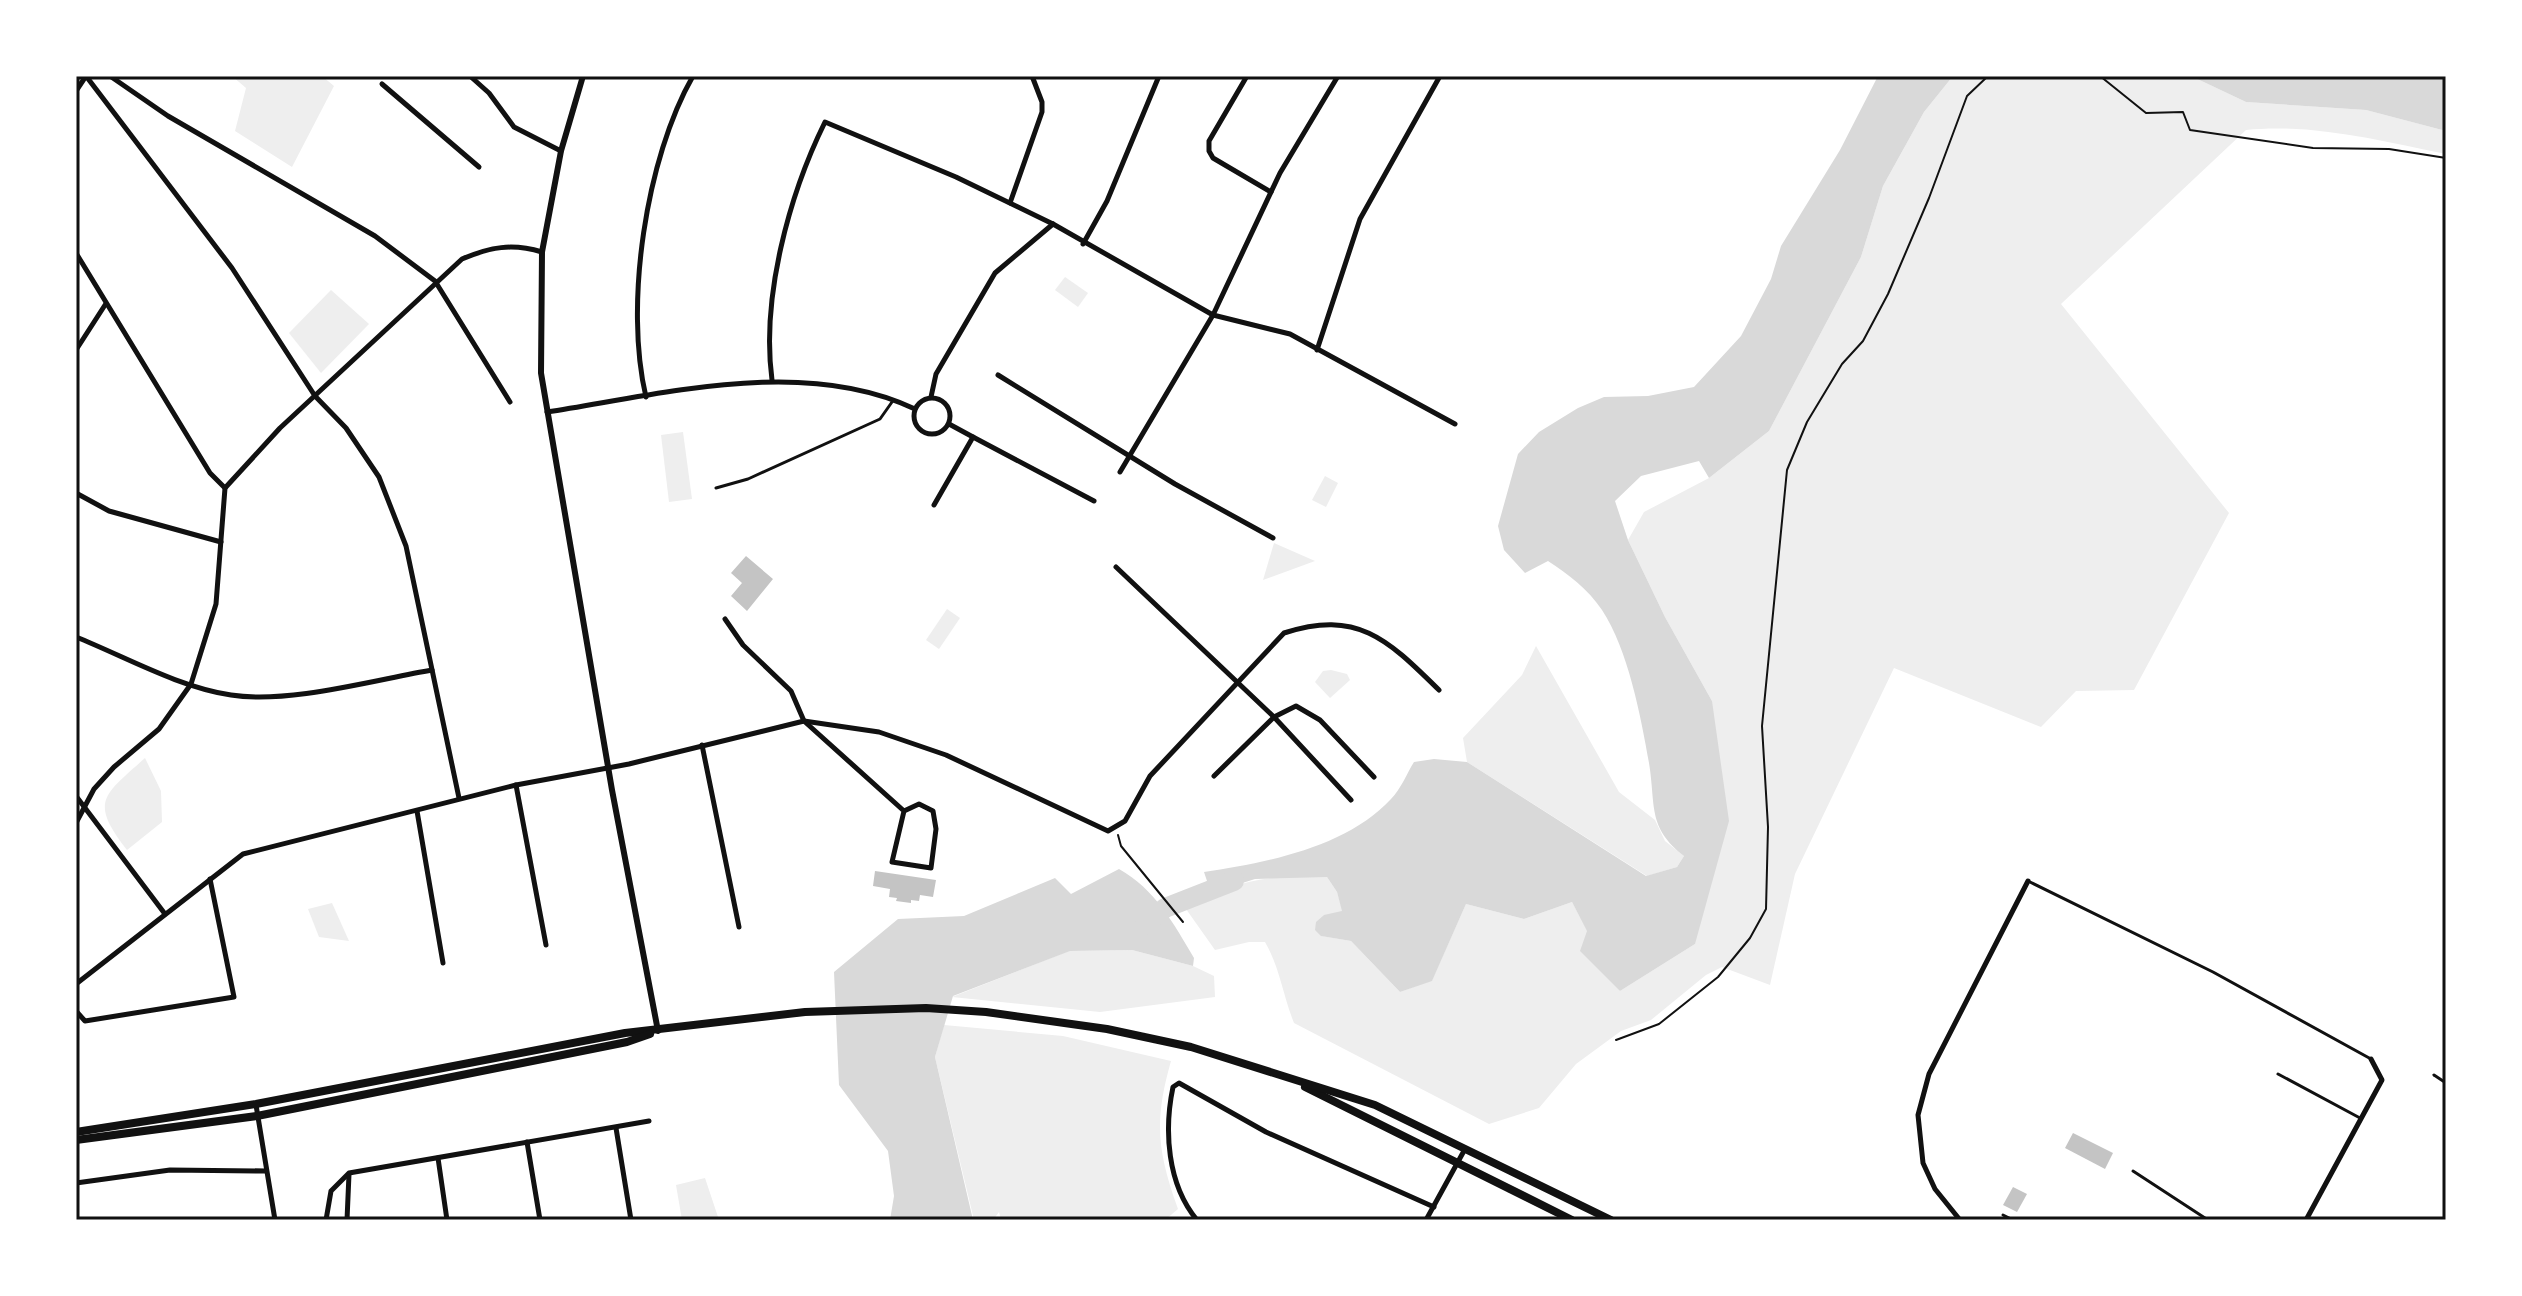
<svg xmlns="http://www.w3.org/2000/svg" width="2522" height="1296" font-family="Quicksand,sans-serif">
	<rect width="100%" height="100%" fill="#fff"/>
	<g fill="#eee">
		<polygon points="232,76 322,76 334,86 292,167 235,131 246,88"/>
		<path d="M1953,76H2191L2246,102L2366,110L2446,131V154C2381,141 2312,123 2246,130L2061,304L2229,513L2134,690L2076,691L2041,727L1894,668L1795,874L1770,985L1722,967L1706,975L1651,1020L1621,1031L1576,1064L1539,1108L1489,1124L1294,1023C1283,996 1280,968 1265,942H1249L1215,950L1186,909C1230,880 1275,874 1327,877L1337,892L1343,912L1322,936L1351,941L1400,992L1432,980L1466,904L1524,919L1572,902L1620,991L1695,944L1712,701L1665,617L1628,540L1644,512L1709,478L1769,431L1861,257L1883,186L1924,112Z"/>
		<polygon points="1065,277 1088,293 1078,307 1055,290"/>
		<polygon points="331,290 369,324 321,373 289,333"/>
		<polygon points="683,432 692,499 669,502 661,435"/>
		<polygon points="1325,476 1338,483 1326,507 1312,500"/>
		<polygon points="1274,543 1315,561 1263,580"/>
		<polygon points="947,609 960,618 939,649 926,640"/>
		<polygon points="1536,646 1619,792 1655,820 1665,841 1684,856 1677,867 1647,876 1467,762 1463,738 1522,675"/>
		<polygon points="1331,670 1347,674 1350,680 1330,698 1315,682 1323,671"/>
		<path d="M145,758L161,791L162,822L127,850C89,801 103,796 145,758Z"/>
		<polygon points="332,903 349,941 319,937 308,909"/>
		<polygon points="1132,950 1193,966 1214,976 1215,997 1100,1012 952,997 1069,951"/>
		<path d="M944,1025L1063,1036L1171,1061C1154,1121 1157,1150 1178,1209L1165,1220H1001L999,1212L993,1220H974L935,1057Z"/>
		<polygon points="705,1178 719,1220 682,1220 676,1185"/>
	</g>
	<g fill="#d9d9d9">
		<path d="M1878,76H1953L1924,112L1883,186L1861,257L1769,431L1709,478L1699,461L1641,476L1615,501L1628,540L1665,617L1712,701L1729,821L1695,944L1620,991L1580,951L1587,931L1572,902L1524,919L1466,904L1432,981L1400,992L1351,941L1321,936L1315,930L1316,922L1324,915L1342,911L1337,892L1327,877L1255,879L1211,893L1204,872C1266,863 1347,847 1391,799C1401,789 1407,773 1414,762L1434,759L1467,762L1646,876L1677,867L1684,856C1647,827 1656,806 1649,763C1641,717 1628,649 1602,610C1588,589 1568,574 1548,561L1525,573L1504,550L1498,526L1518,454L1539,432L1578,408L1604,397L1648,396L1694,387L1741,336L1771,279L1781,246L1840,150Z"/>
		<polygon points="2191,76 2446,76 2446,131 2366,110 2246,102"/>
		<path d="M1119,869C1155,889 1174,924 1194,958L1193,966L1132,950L1070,951L953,996L935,1057L973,1220H890L894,1196L888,1151L839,1085L834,972L898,919L964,916L1055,878L1071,894Z"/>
	</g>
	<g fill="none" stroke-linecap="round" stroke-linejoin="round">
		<polyline stroke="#d9d9d9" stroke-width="20" points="1145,925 1165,908 1234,881"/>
	</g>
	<g fill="#c4c4c4">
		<polygon points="746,556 773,579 747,611 731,596 742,583 731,573"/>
		<polygon points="875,871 936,880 933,897 920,895 919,901 911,900 911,903 896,901 897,898 889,897 890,889 873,886"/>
		<polygon points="2073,1133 2113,1153 2105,1169 2065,1148"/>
		<polygon points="2013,1187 2027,1194 2017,1212 2003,1205"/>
	</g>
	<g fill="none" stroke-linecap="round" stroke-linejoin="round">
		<g stroke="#111" stroke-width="2">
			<polyline points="2100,76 2146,113 2183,112 2190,130 2313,148 2389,149 2446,158"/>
			<polyline points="1118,835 1121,846 1183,922"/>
			<polyline points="1616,1040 1659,1024 1718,977 1750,938 1766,909 1768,827 1762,726 1787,470 1807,422 1842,364 1863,341 1888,294 1929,198 1967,96 1988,76"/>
		</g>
		<g stroke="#111" stroke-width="3">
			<polyline points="716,488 748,479 880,419 892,402"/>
			<polyline points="2030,882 2213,972 2371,1059"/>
			<polyline points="2278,1074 2360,1118"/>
			<polyline points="2434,1075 2446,1083"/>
			<polyline points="2133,1171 2208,1220"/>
			<polyline points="2003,1215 2013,1220"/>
		</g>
		<g stroke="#111" stroke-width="5">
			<polyline points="86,76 232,268 315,396 346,428 379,477 406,546 459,798"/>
			<polyline points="110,76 168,116 375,236 435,281 510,402"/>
			<polyline points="470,76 489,93 514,127 561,151"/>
			<polyline points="1247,76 1209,141 1209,151 1213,158 1271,192"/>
			<polyline points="382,84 479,167"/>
			<polyline points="76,91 86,76"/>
			<polyline points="1010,203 1042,112 1042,102 1032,76"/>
			<polyline points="1083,244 1107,201 1159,76"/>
			<polyline points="76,253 210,473 225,488"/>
			<polyline points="76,350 105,305"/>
			<polyline points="1317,350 1360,219 1440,76"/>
			<polyline points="998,375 1175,484 1273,538"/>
			<path d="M772,380C761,298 789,195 825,122L956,177L1053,224L1213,315L1290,334L1455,424"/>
			<path d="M646,397C624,305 646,158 693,76"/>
			<polyline points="931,397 936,374 995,273 1053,224"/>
			<circle cx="932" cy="416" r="18"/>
			<path d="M547,412C663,394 804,356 915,409"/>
			<polyline points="949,424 973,437"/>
			<polyline points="1120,472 1213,315 1280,173 1338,76"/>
			<polyline points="76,493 109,511 221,542"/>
			<polyline points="934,505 973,437 1094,501"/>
			<polyline points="1116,567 1274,717 1351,800"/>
			<polyline points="725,619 743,645 791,691 804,721 904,811 892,862 931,868 936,829 933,811 919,804 904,811"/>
			<path d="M76,637C126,657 178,687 231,695C289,704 374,680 432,670"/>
			<polyline points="702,745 739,927"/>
			<polyline points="1214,776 1274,717 1296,706 1320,720 1374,777"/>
			<polyline points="516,785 546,945"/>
			<polyline points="76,796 165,914"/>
			<polyline points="417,811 443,963"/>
			<path d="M76,823L94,789L114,767L159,729L191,684L216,604L225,488L280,428L462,259C490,247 512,243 542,252"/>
			<path d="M76,984L243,854L516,785L629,764L804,721L879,732L946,755L1108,831L1125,821L1150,776L1284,633C1358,609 1388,640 1439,690"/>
			<polyline points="76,1011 85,1021 234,997 210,879"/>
			<polyline points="256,1105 275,1220"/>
			<polyline points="616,1128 631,1220"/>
			<polyline points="527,1142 540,1220"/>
			<polyline points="438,1158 447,1220"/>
			<polyline points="76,1183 170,1170 266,1171"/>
			<polyline points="326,1220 331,1191 349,1173 649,1121"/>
			<polyline points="347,1220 349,1174"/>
			<path d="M1197,1220C1167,1184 1164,1130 1173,1087L1179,1083L1266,1132L1434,1207"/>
			<polyline points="1426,1220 1465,1149"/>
			<polyline points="1960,1220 1935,1189 1923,1163 1918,1115 1929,1074 2028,881"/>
			<polyline points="2306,1220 2382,1080 2371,1059"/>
		</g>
		<polyline stroke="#111" stroke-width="6" points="583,76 561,151 542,252 541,373 612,790 658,1031"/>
		<g stroke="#111" stroke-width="8">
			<polyline points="1305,1087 1572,1220"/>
			<polyline points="76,1132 256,1104 625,1033 805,1012 926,1008 986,1012 1107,1029 1191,1047 1375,1105 1611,1220"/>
			<polyline points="76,1140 257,1116 627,1042 650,1034"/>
		</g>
	</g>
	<rect width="2522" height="1296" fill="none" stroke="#ffffff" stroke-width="156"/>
	<rect x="78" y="78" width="2366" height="1140" fill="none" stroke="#111" stroke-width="3"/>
</svg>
